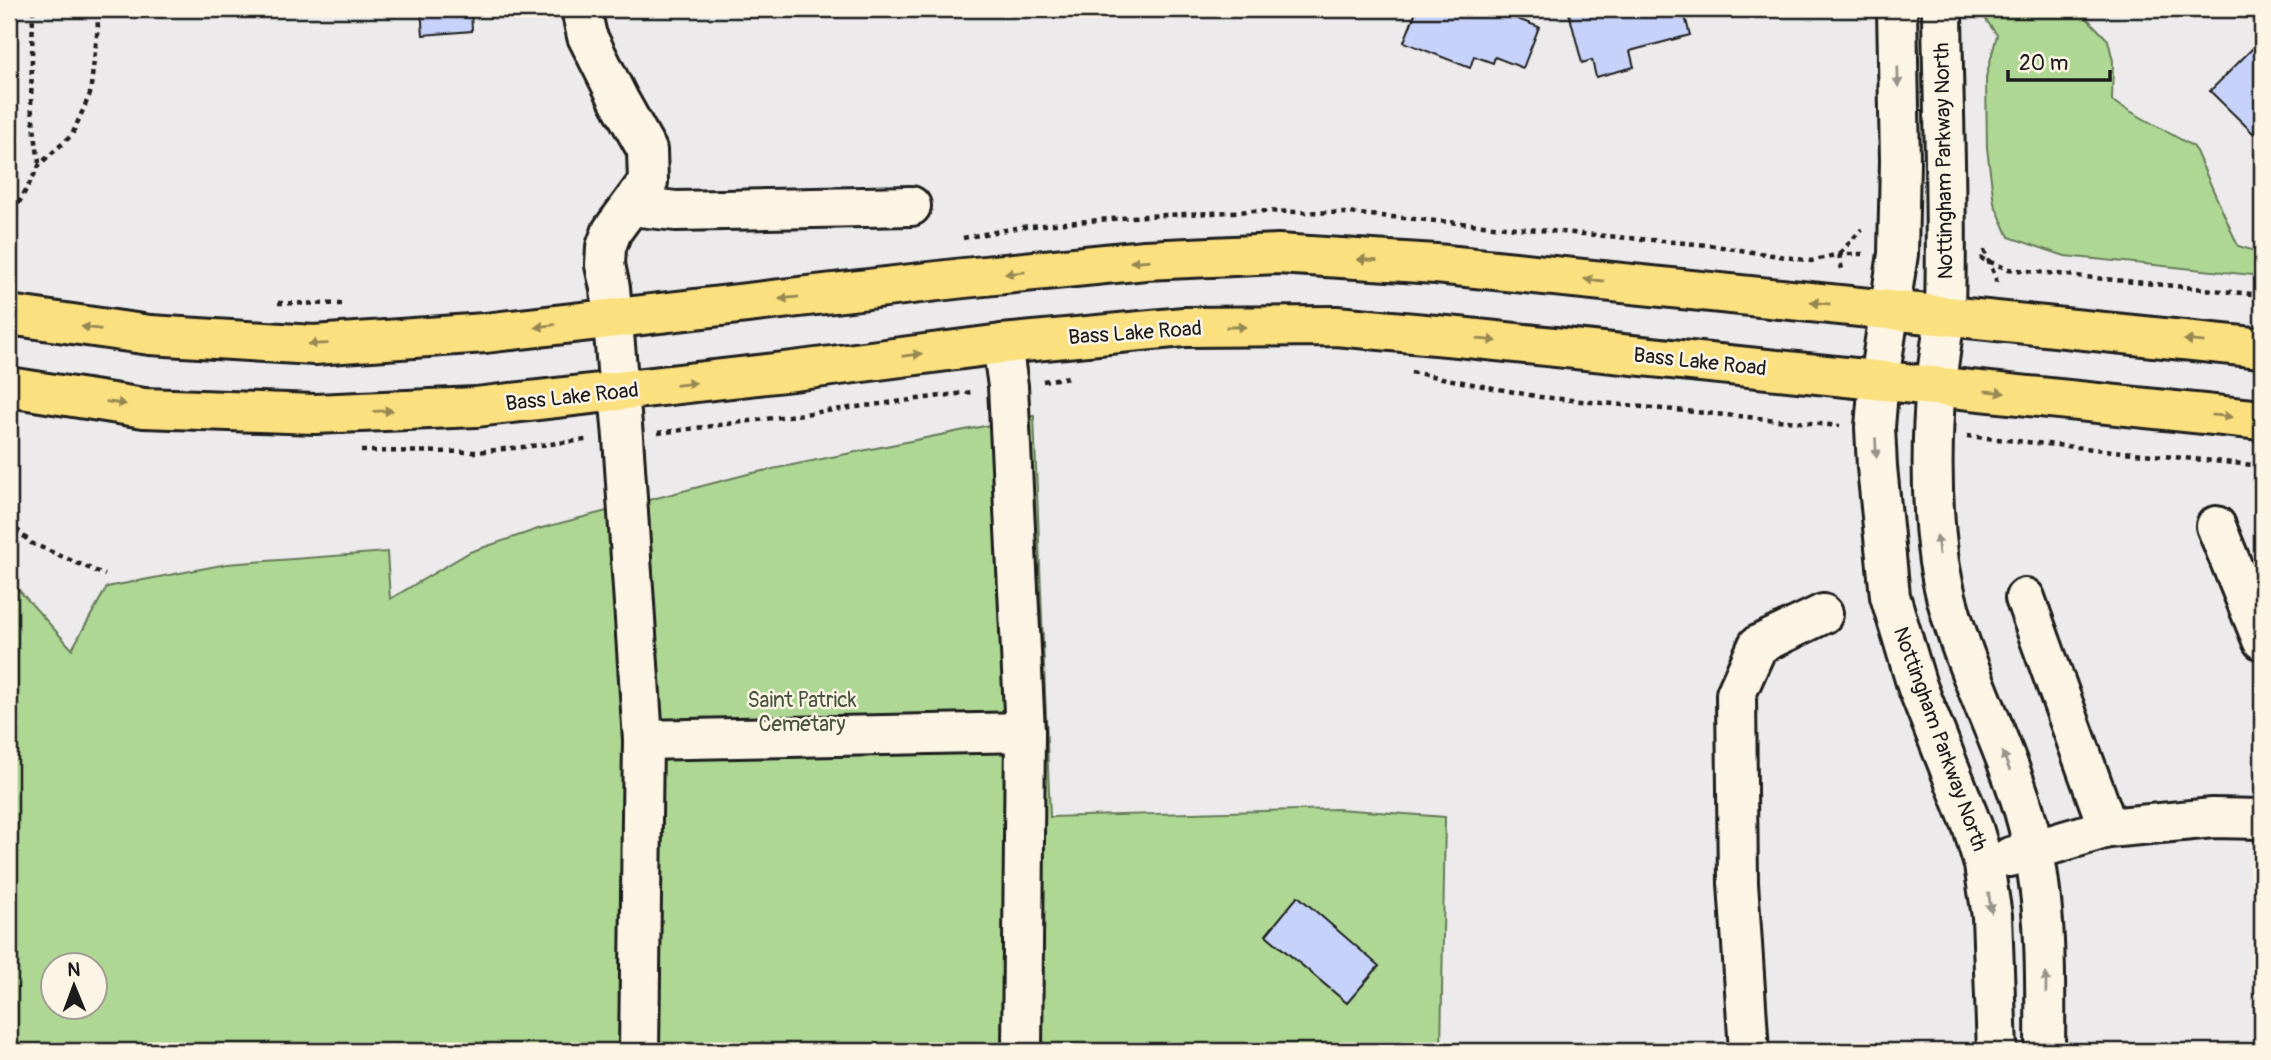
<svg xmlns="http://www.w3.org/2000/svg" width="2271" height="1060" font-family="Pangolin,sans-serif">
	<rect width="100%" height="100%" fill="#eceaeb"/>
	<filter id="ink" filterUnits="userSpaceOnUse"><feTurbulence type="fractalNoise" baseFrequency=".0143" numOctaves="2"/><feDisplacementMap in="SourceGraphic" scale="14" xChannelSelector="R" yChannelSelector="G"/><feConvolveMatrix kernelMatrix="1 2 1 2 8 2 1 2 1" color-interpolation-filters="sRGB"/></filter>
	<g filter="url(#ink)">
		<g fill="#aed794" stroke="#657a58" stroke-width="2" fill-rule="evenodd">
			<polygon points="1985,9 2078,9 2108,40 2113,61 2112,101 2194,147 2238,246 2262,253 2262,276 2065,256 2009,237 1994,203 1987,148 1986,77 1997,35 1984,17"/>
			<path d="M1034,416L1050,817L1338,809L1445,817L1441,1051H9V579L72,649L107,587L227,564L387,552L390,599L470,552L538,529L748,474ZM52,965H94V1007H52Z"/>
		</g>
		<g fill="#c6d2f9" stroke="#1c1c1c" stroke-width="2">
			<polygon points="421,9 471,9 472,31 423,35"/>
			<polygon points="1417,9 1491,9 1539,27 1523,68 1495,57 1493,63 1474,56 1470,68 1404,42"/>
			<polygon points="1568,9 1683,9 1690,35 1630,51 1634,67 1596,77 1592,60 1582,63"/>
			<polygon points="2255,46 2262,54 2262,125 2254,134 2210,91"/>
			<polygon points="1298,896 1379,966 1347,1003 1266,935"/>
		</g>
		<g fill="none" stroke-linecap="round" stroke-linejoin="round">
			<defs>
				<g id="minor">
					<polyline points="581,9 587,36 619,100 647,150 648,182 612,231 606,247 605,265 610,288 623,437 643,740 639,1051"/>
					<polyline points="1897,9 1900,161 1898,254 1879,380 1875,427 1877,467 1890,596 1917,686 1973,828 1984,865 1992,916 1997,1051"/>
					<path d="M1942,9C1943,108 1948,208 1945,307C1944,334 1938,360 1936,386C1931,445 1931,504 1939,562C1952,645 1994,719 2020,798C2047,879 2046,967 2045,1051"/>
					<polyline points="631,206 676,211 911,206"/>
					<polyline points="1002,344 1008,386 1025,732 1022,1051"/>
					<polyline points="2216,526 2262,640"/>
					<polyline points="2025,598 2108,828"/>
					<polyline points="643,740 1025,732"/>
					<polyline points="2010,857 2108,828 2213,818 2262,819"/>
					<polyline points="1749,1051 1738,883 1736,694 1758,645 1823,614"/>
				</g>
				<g id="major">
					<polyline points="9,315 150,335 314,345 485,333 964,278 1145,260 1278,254 1436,264 2262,348"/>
					<polyline points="9,387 144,408 315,414 476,407 793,371 1002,344 1184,327 1336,326 1458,337 2262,420"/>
				</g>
			</defs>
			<use href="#minor" stroke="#1c1c1c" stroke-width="44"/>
			<use href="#major" stroke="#1c1c1c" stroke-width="44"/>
			<g stroke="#1c1c1c" stroke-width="4.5" stroke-dasharray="5 5" stroke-linecap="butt">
				<polyline points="33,9 31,105 39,163"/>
				<polyline points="9,221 40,164 72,135 90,94 98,27 96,9"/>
				<polyline points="963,238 1021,227 1144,216 1254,211 1347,213 1708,245 1811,261 1839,254 1863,254"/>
				<polyline points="1984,250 1996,278 1996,287"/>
				<polyline points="1840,253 1862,229"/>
				<polyline points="1839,254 1842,270"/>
				<polyline points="1980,258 2008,269 2262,295"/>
				<polyline points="278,303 342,304"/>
				<polyline points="1411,372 1540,397 1840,426"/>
				<polyline points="1043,381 1069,377"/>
				<polyline points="658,433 972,392"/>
				<polyline points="1967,436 2262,466"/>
				<polyline points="361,451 477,452 586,440"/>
				<polyline points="9,522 31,543 105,575"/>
			</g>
			<use href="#minor" stroke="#fcf5e5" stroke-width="38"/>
			<use href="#major" stroke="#fbe080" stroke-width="38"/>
		</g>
		<defs><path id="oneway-solid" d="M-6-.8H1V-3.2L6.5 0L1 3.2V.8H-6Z" transform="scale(1.75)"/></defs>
		<g fill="#97938b">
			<use href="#oneway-solid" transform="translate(1898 77) rotate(89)"/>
			<use href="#oneway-solid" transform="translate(1876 448) rotate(87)"/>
			<use href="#oneway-solid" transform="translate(1938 545) rotate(-96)"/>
			<use href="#oneway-solid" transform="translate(2006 761) rotate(-111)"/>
			<use href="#oneway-solid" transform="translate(1990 903) rotate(82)"/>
			<use href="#oneway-solid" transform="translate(2046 983) rotate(-89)"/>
		</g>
		<g fill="#978853">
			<use href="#oneway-solid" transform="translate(1367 260) rotate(-176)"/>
			<use href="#oneway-solid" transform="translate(1140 261) rotate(175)"/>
			<use href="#oneway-solid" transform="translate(1015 273) rotate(174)"/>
			<use href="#oneway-solid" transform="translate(1594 280) rotate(-174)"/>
			<use href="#oneway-solid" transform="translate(789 298) rotate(174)"/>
			<use href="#oneway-solid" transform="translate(1820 303) rotate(-174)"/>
			<use href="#oneway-solid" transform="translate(545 326) rotate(173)"/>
			<use href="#oneway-solid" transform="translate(1236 327)"/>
			<use href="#oneway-solid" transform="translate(91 328) rotate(-173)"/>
			<use href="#oneway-solid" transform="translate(1487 340) rotate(6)"/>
			<use href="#oneway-solid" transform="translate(2194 341) rotate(-174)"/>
			<use href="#oneway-solid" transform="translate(318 344) rotate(178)"/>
			<use href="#oneway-solid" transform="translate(912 355) rotate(-8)"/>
			<use href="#oneway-solid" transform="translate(686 384) rotate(-7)"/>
			<use href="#oneway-solid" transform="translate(1995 392) rotate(6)"/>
			<use href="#oneway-solid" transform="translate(116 403) rotate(8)"/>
			<use href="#oneway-solid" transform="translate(383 411) rotate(-2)"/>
			<use href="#oneway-solid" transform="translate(2222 416) rotate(6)"/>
		</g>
	</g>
	<g text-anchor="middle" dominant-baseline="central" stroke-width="5" stroke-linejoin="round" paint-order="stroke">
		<g font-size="21" fill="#1c1c1c" stroke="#fcf5e5">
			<text transform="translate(1944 161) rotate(-91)">Nottingham Parkway North</text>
			<text transform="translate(1135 333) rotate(-4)">Bass Lake Road</text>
			<text transform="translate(1700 362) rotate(6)">Bass Lake Road</text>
			<text transform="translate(572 397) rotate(-6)">Bass Lake Road</text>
			<text transform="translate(1940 739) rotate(70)">Nottingham Parkway North</text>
		</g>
		<g font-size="21" fill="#485440" stroke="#fcf5e5">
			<text x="802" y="700">Saint Patrick<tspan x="802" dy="24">Cemetary</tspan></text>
		</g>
	</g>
	<rect width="2271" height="1060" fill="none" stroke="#fcf5e5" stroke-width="35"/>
	<rect x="18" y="18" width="2236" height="1025" fill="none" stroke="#1c1c1c" stroke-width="2.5" filter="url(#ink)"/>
	<g transform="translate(74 986) rotate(359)"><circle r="33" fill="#fcf5e5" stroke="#a29e95" stroke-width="2"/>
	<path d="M0-5L12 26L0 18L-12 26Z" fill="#1c1c1c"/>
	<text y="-10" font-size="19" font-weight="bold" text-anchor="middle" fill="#1c1c1c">N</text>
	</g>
	<path d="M2008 70v10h102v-10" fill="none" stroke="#1c1c1c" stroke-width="3.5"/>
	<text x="2019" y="70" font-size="21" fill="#1c1c1c" stroke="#fcf5e5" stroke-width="5" paint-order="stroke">20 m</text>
</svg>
